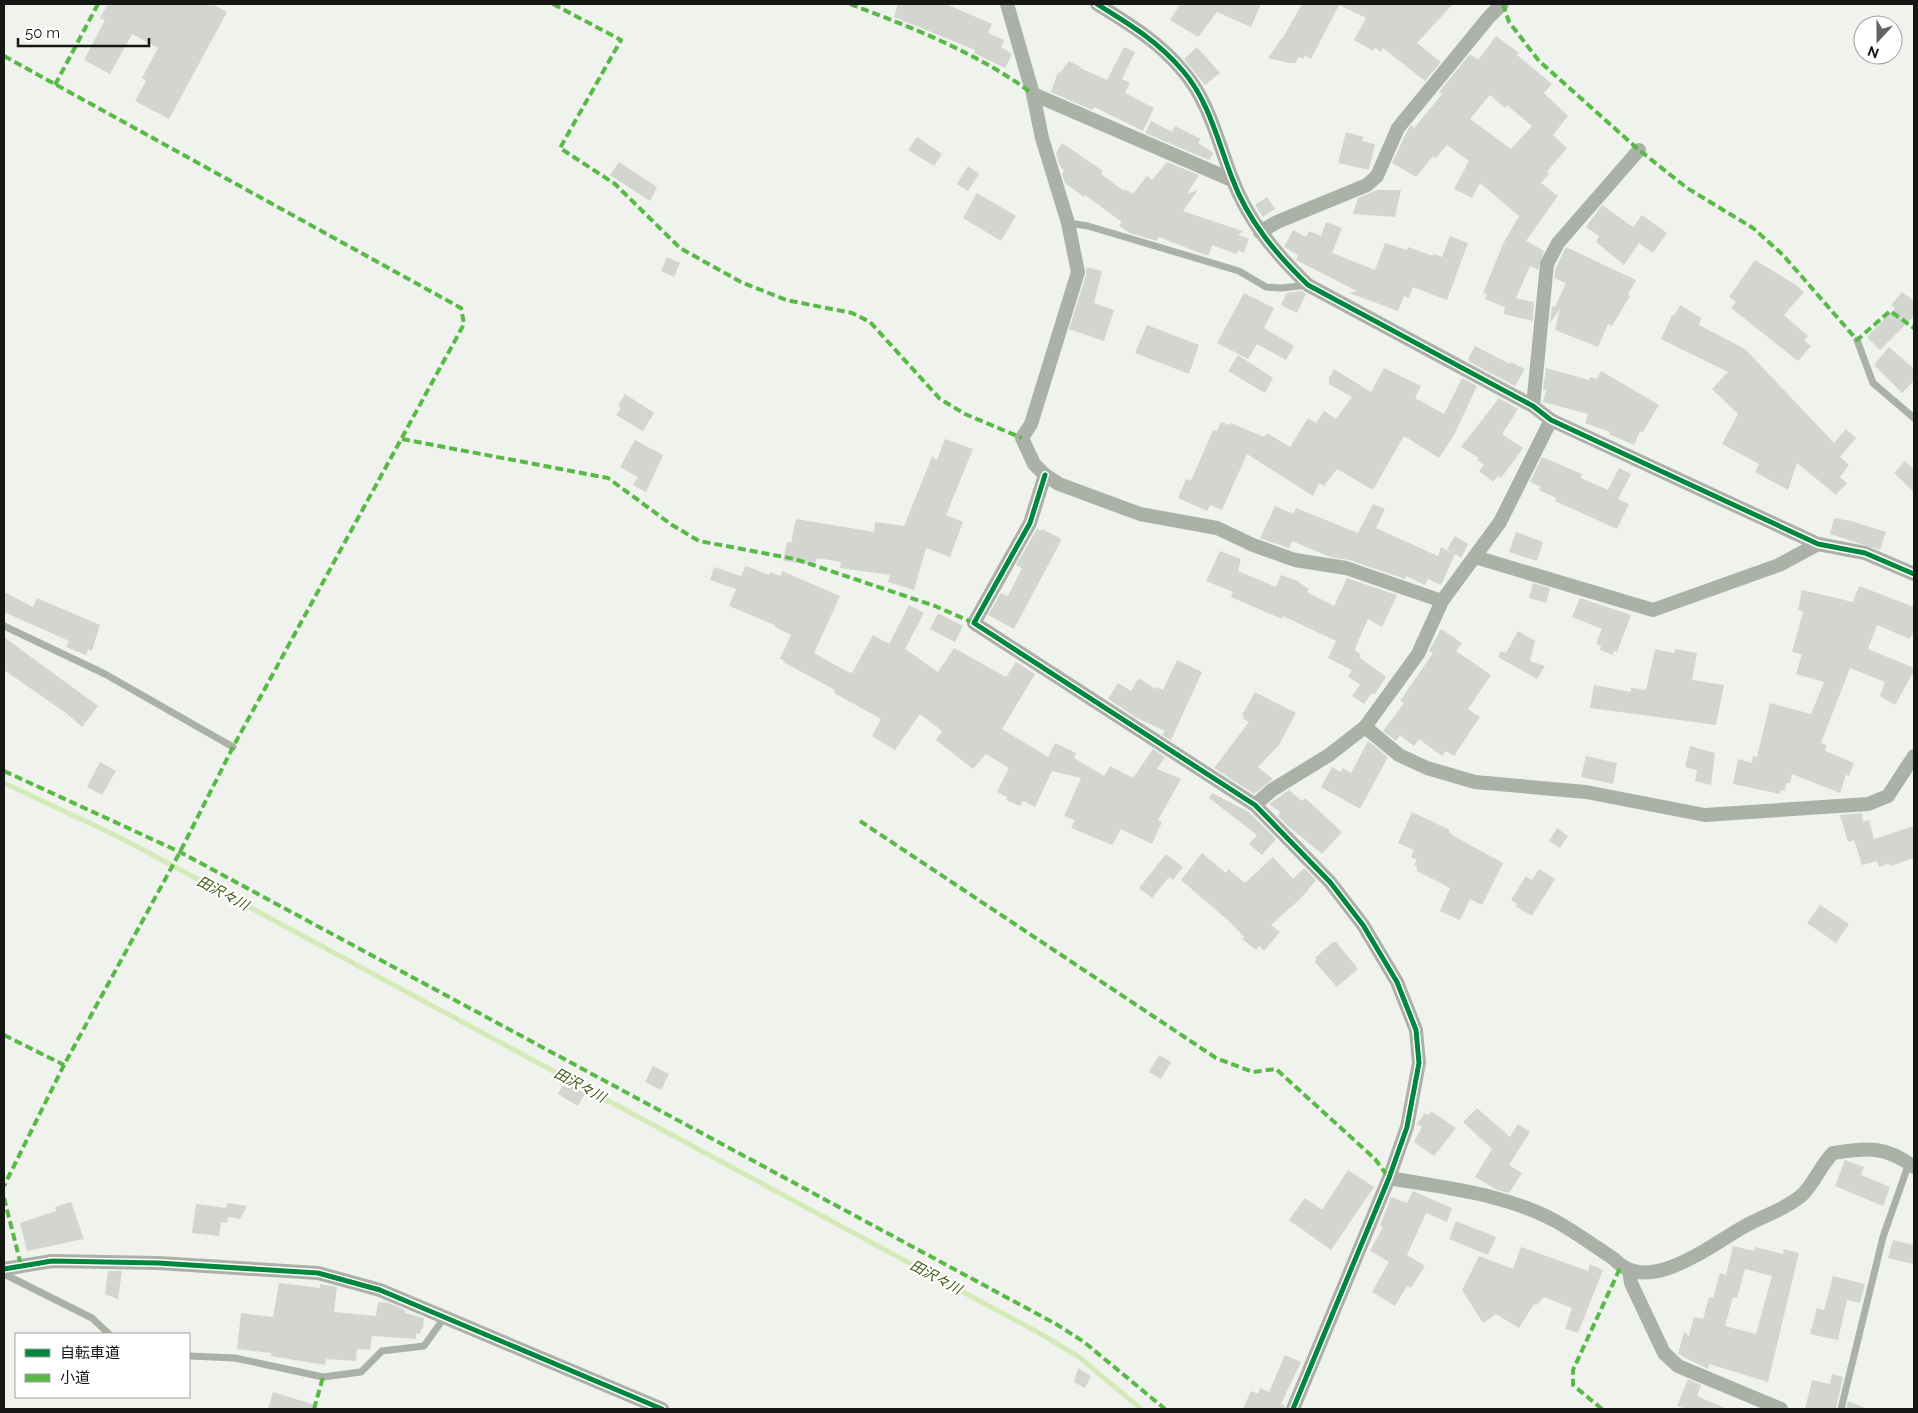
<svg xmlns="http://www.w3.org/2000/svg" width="1918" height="1413" font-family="Raleway,'Noto Sans JP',sans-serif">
	<rect width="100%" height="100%" fill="#f0f2ed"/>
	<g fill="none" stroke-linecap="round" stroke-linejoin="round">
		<polyline stroke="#d4eab8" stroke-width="5" points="4,783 117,836 162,860 1041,1334 1079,1357 1141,1409"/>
	</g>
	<g fill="#d3d5d1" fill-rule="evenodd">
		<polygon points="108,4 212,4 227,12 169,119 135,101 146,81 142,78 158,48 132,34 110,74 84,60 105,20 100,18"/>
		<polygon points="898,4 946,4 992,24 988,33 1004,40 1001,47 1012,54 1005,68 974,53 975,50 894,17"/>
		<polygon points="1180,4 1261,4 1251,27 1217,12 1198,37 1170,20"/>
		<polygon points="1302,4 1453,4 1417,43 1441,62 1425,81 1383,48 1381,52 1375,48 1373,51 1354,40 1366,18 1339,5 1311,59 1305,55 1303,59 1299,57 1295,63 1289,63 1268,58 1281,39 1282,39"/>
		<path d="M1496,36L1519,53L1517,55L1552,84L1544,93L1568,116L1553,135L1567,148L1547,172L1549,174L1541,183L1558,196L1526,241L1544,251L1538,270L1530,266L1516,298L1534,302L1533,321L1504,314L1505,307L1485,299L1487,294L1483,293L1503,244L1519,216L1480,183L1472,198L1454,189L1469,161L1447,145L1436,158L1433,156L1416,177L1392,163L1406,133L1411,125L1414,128L1442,94L1439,92L1470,54L1478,60ZM1490,95L1505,108L1507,105L1532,126L1511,149L1470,119Z"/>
		<polygon points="1124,47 1135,52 1122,79 1130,83 1125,93 1154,108 1143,131 1094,107 1092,110 1051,92 1058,72 1060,73 1069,61 1081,67 1080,68 1107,80"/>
		<polygon points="1197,47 1220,73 1205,85 1184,59"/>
		<polygon points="1151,121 1172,132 1175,126 1201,139 1198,143 1214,153 1209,160 1145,133"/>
		<polygon points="1346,132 1364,137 1362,141 1375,144 1369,170 1338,163"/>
		<polygon points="917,137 942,154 934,166 908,150"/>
		<polygon points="1062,143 1103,171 1101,174 1124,191 1125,189 1133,194 1147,176 1152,180 1167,162 1199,175 1187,194 1198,190 1183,211 1243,231 1238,235 1249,239 1244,253 1238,250 1237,254 1212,245 1209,255 1205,255 1159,237 1157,241 1129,233 1119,225 1122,222 1085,195 1084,197 1065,183 1062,174 1064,171 1059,164 1056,153"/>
		<polygon points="619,162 657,187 650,201 610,175"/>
		<polygon points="968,166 979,174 968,191 957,184"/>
		<polygon points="1377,190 1401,190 1395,217 1353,214 1358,198"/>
		<polygon points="977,193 1016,216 1001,241 963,218"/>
		<polygon points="1267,197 1275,209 1263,217 1255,205"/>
		<polygon points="1602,205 1633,227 1642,215 1667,233 1653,253 1639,243 1624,265 1596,242 1599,236 1586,227"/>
		<polygon points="1326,222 1342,228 1332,253 1375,270 1385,243 1407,250 1408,247 1433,256 1434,254 1442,257 1450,236 1468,243 1447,300 1413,287 1409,298 1404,296 1398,311 1349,293 1357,291 1296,260 1298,255 1284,247 1293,230 1306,237 1309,231 1321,236"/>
		<polygon points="1566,247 1636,280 1628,294 1630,296 1612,326 1608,324 1598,347 1555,330 1560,309 1550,323 1552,306 1555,307 1566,283 1554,278 1556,267"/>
		<polygon points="667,257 680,263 674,277 661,271"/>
		<polygon points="1755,260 1796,285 1804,292 1784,315 1808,336 1804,340 1811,346 1798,361 1731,308 1736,302 1729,297"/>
		<polygon points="1086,267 1102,271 1094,303 1114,310 1104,341 1069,329 1086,275"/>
		<polygon points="1302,291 1306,294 1297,313 1281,305 1287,293"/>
		<polygon points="1902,292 1914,301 1914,316 1880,350 1867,337 1895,308 1891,305"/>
		<polygon points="1244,293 1274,308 1264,328 1294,346 1286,360 1257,344 1248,359 1217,343"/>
		<polygon points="1680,305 1701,318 1699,325 1745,349 1834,443 1846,429 1856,438 1840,457 1849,465 1840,477 1847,483 1836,495 1797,463 1788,490 1755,472 1759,464 1722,444 1738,414 1712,389 1728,372 1661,339 1672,315 1674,316"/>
		<polygon points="1147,325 1199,345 1189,374 1135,353"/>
		<polygon points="1475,346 1510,364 1511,362 1525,369 1515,386 1470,362 1468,359"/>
		<polygon points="1889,347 1914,369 1914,381 1902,393 1874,365"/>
		<polygon points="1238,355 1273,378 1265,393 1228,371"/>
		<polygon points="1384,368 1421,386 1415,398 1444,414 1462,378 1477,386 1454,435 1439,458 1404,436 1373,490 1337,469 1324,486 1319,483 1313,496 1247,454 1222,510 1210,505 1207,511 1178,498 1186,479 1191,481 1213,430 1217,431 1221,422 1230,425 1231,423 1264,437 1267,433 1290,447 1308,418 1316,423 1324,411 1336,419 1352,397 1329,384 1329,378 1334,369 1371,392"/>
		<polygon points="1546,368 1589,380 1590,377 1597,379 1601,371 1659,405 1642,433 1640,431 1634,445 1609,434 1610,432 1585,423 1588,414 1543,402 1546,390 1543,389"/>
		<polygon points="625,394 654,413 643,431 616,415 621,408 618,406"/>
		<polygon points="1499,398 1518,409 1502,434 1523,448 1501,478 1498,476 1493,482 1479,471 1484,465 1477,460 1479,458 1461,447"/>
		<polygon points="945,439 973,449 946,515 963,522 950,557 926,548 914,590 888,582 890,575 840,568 841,562 817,558 814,565 783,561 787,542 791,543 796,519 874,532 875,522 904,526 932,457 937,460"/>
		<polygon points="635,440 663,455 646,492 633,485 638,477 620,467"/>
		<polygon points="1542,457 1582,474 1581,478 1608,490 1619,468 1631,474 1618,499 1629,504 1617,529 1555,501 1556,498 1539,490 1541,487 1530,482"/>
		<polygon points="1905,461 1914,469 1914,492 1894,473"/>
		<polygon points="1373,504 1385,509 1376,528 1438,556 1441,547 1454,554 1447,549 1455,536 1468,544 1461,558 1455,554 1441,585 1428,579 1425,585 1406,576 1405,579 1349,560 1330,557 1292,541 1289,548 1260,538 1275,506 1293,514 1296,508 1358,533"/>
		<polygon points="1834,518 1851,521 1886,532 1880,550 1830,534"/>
		<polygon points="1037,529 1041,531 1042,529 1060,538 1061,541 1014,629 988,615 1001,593 1008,596 1022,568 1016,565"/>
		<polygon points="1516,532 1543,542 1537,561 1509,552"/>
		<polygon points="1220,551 1241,559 1238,571 1276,587 1281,575 1297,581 1309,589 1307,592 1334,606 1347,578 1397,595 1382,627 1368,619 1356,646 1355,651 1361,654 1359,657 1386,677 1374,695 1372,693 1364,704 1352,696 1360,685 1348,676 1352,670 1328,658 1336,641 1283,616 1282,619 1231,597 1233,592 1206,581"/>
		<polygon points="746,566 769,575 770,572 781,576 782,571 840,596 814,653 846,671 852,673 873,635 889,644 909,605 924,613 905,649 938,672 954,648 1006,677 1016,662 1035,674 1002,729 1048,757 1055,743 1076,753 1074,758 1104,776 1110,766 1133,778 1153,749 1165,757 1157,769 1181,779 1158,820 1162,822 1152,844 1121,829 1112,845 1071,828 1075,820 1064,816 1081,778 1052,771 1035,807 1023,801 1020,806 1006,800 1007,797 997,792 1009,768 986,754 973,769 936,740 942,731 920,714 895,750 872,736 881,719 834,693 835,690 783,662 784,660 780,659 791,635 775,627 775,625 729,606 736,589 710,580 714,567 741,576"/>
		<polygon points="1533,583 1550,588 1546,603 1529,598"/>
		<polygon points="1859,586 1914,607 1914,630 1910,639 1877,625 1868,649 1914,668 1914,671 1895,705 1880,696 1885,682 1850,668 1821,743 1827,745 1825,751 1854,763 1849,776 1846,775 1840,793 1792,774 1790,783 1786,783 1785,791 1781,790 1780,794 1733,784 1738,759 1752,763 1753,756 1757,757 1770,703 1811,714 1824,682 1796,674 1802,654 1792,652 1803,612 1798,610 1802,590 1853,602"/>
		<polygon points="4,592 33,607 37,598 100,625 92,651 88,649 86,655 66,647 69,641 4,612"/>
		<polygon points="1580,598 1631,615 1617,652 1614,651 1613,655 1600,650 1601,646 1596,644 1602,629 1572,617"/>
		<polygon points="938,613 963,626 955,642 930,629"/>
		<polygon points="1441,629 1462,643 1456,651 1491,675 1468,709 1480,717 1454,756 1446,751 1442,756 1419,739 1414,746 1400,735 1396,741 1383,731 1404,703 1400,701 1433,653 1429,651"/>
		<polygon points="1518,631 1535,641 1530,661 1545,666 1537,679 1498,657 1501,651 1506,653"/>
		<polygon points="4,637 98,706 82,727 66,713 4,670"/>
		<polygon points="1655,649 1674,653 1675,649 1697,653 1692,680 1724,685 1716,725 1590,708 1594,685 1631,692 1631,688 1646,690"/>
		<polygon points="1177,660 1202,672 1171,740 1162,735 1165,731 1137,718 1108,699 1118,683 1131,691 1139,678 1155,689 1156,687 1163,690"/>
		<polygon points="1255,692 1296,713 1279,745 1258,767 1273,779 1254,794 1214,768 1249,722 1243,719 1244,717 1242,715"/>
		<polygon points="1368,741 1388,757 1360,809 1321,787 1332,767 1341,772 1343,768 1351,773"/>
		<polygon points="1690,746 1715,753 1711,785 1695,781 1697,770 1685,767"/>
		<polygon points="1586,756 1617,763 1613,784 1581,777"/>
		<polygon points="100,762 116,771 102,795 87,787"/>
		<polygon points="1289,790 1302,801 1305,798 1342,832 1322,854 1288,826 1278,816 1280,812 1269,804"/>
		<polygon points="1212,793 1249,812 1276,839 1262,855 1249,844 1257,835 1209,798"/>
		<polygon points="1412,812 1450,830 1449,832 1454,836 1503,863 1482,905 1470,899 1460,920 1440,911 1450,888 1417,871 1417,867 1414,865 1417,860 1411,857 1414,850 1398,843"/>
		<polygon points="1862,813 1863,822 1869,820 1874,839 1914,826 1914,858 1890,866 1889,863 1879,867 1877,861 1862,865 1854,840 1848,842 1840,815"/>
		<polygon points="1557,828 1568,836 1560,848 1549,841"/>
		<polygon points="1202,853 1226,873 1228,869 1245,883 1273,857 1293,879 1304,868 1316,880 1302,897 1271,925 1280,932 1264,951 1259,946 1256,950 1242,939 1244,937 1231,923 1181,880"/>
		<polygon points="1166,854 1183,867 1173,880 1169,877 1152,898 1139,888"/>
		<polygon points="1539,869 1555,879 1532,916 1515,906 1517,904 1511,900 1526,876 1532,880"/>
		<polygon points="1820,905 1849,924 1836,943 1807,923"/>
		<polygon points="1333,942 1336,942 1358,969 1337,987 1314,961 1317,960 1315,958"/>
		<polygon points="1159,1055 1171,1062 1161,1079 1149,1072"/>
		<polygon points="653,1066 669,1074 661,1090 645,1082"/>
		<polygon points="565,1081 585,1093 578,1106 558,1094"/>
		<polygon points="1477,1108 1510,1137 1518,1124 1530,1132 1509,1165 1522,1173 1509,1193 1497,1190 1475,1177 1492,1149 1463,1122"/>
		<polygon points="1431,1111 1456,1128 1434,1156 1414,1142 1422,1127 1417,1124 1425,1113 1429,1115"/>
		<polygon points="1845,1160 1864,1167 1861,1175 1890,1187 1883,1206 1835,1186"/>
		<polygon points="1348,1170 1374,1187 1331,1250 1289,1220 1305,1198 1322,1210"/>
		<polygon points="1413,1191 1452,1208 1447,1222 1426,1213 1407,1255 1425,1266 1411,1288 1407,1286 1395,1306 1372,1292 1389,1262 1370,1251 1383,1227 1380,1226 1391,1197 1407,1203"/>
		<polygon points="71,1202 84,1239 27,1251 20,1223 56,1211 55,1207"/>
		<polygon points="227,1203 247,1206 240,1219 228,1217 227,1223 221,1222 219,1236 192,1233 196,1204 226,1208"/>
		<polygon points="1456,1221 1496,1237 1488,1255 1449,1239"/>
		<polygon points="1893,1240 1914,1245 1914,1264 1888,1258"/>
		<path d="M1733,1246L1754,1251L1755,1247L1783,1254L1784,1249L1799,1253L1768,1382L1709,1364L1708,1369L1678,1354L1684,1332L1689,1336L1694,1317L1703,1319L1709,1297L1713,1298L1720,1273L1726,1275ZM1745,1269L1772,1276L1756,1334L1725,1326L1733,1297L1737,1298Z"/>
		<polygon points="1521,1247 1588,1271 1590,1264 1603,1270 1578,1333 1565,1329 1572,1308 1544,1297 1537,1305 1534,1304 1519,1328 1496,1314 1483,1323 1462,1290 1479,1256 1513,1269"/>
		<polygon points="108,1271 122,1271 118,1299 105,1294"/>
		<polygon points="1833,1276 1865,1284 1860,1303 1847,1300 1838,1340 1810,1334 1817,1308 1824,1310"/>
		<polygon points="279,1283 320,1288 320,1284 337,1287 334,1312 376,1316 378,1302 389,1303 405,1310 405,1313 424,1318 423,1329 421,1329 420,1334 416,1333 416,1339 372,1336 370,1350 357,1349 356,1361 326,1359 325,1365 271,1356 271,1353 237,1349 241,1313 273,1317"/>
		<polygon points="1285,1355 1301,1362 1281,1404 1285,1406 1284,1409 1243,1409 1251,1391 1258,1394 1260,1388 1269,1392"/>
		<polygon points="1078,1368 1091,1376 1085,1388 1074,1382"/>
		<polygon points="1832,1374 1843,1377 1836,1409 1805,1409 1812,1380 1830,1384"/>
		<polygon points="1688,1379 1701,1385 1697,1396 1727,1409 1686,1409 1677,1406"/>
		<polygon points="273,1392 318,1406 317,1409 268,1409"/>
		<polygon points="1848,1401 1868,1409 1846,1409"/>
	</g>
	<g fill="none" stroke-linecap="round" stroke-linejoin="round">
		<g stroke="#acb1a7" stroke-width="7">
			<polyline points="1068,223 1088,226 1239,271 1266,287 1281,288 1308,285"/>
			<polyline points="1857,340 1873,383 1914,418"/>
			<polyline points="4,626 105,674 233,747"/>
			<polyline points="4,1274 92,1318 109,1334"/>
			<polyline points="189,1356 235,1358 323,1377 361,1372 382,1351 424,1346 444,1318"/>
			<polyline points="1841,1409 1883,1237 1909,1163"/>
		</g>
		<g stroke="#acb1a7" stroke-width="14">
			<polyline points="1007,4 1033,94 1042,138 1068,223 1078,272 1031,424 1022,438 1034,464 1045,475 1059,484 1140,514 1217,528 1253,545 1295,560 1346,568 1442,601"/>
			<path d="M1097,4C1129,24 1158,41 1183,71C1209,101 1218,142 1232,178C1248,221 1276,254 1308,285L1533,406L1551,420L1818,544L1865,553L1914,574"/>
			<polyline points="1033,94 1232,180"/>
			<polyline points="1260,232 1277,222 1367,185 1377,176 1398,128 1489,17 1502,4"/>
			<polyline points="1533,406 1547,264 1558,243 1639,150"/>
			<polyline points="1045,475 1030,523 974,623 1255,805 1330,882 1363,925 1397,982 1416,1030 1419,1063 1407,1127 1389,1178 1293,1409"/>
			<polyline points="1475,557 1653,610 1779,565 1818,544"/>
			<polyline points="1365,727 1399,755 1427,768 1475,782 1586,792 1705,815 1868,804 1888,796 1914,756"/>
			<polyline points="1255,805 1272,790 1329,755 1365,727 1418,654 1442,601 1500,522 1551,420"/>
			<path d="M1389,1178C1446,1188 1508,1194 1559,1223C1578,1234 1596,1247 1614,1259C1649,1298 1714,1242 1747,1225C1766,1215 1785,1209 1801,1196C1814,1184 1820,1166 1833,1153C1867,1148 1885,1145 1914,1167"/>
			<polyline points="4,1269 52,1261 158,1263 318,1273 380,1290 662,1409"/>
			<polyline points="1629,1270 1631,1283 1664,1353 1678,1366 1781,1409"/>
		</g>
		<g stroke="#58b947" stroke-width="4" stroke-dasharray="8 4" stroke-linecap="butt">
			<polyline points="553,4 621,40 560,148 615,184 680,248 741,282 786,300 852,313 870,322 940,399 965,414 1022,438"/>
			<path d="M850,4C913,28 978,53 1033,94"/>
			<polyline points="1503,4 1509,22 1539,61 1639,150 1687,188 1753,228 1783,255 1857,340 1890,311 1914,328"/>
			<polyline points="4,56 461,308 464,324 233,747 180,852 64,1065 4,1186"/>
			<polyline points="55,85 98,4"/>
			<polyline points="402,439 608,478 672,525 699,541 795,559 935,606 974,623"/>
			<polyline points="4,771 180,852 1056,1324 1084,1342 1165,1409"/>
			<polyline points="860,821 1216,1058 1253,1072 1276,1069 1375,1159 1389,1178"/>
			<polyline points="4,1035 64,1065"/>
			<polyline points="4,1198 21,1265"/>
			<polyline points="314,1409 323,1377"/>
			<polyline points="1602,1409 1573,1385 1573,1370 1621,1266"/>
		</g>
		<defs>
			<g id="cycleway">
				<path d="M1097,4C1129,24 1158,41 1183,71C1209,101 1218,142 1232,178C1248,221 1276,254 1308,285L1533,406L1551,420L1818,544L1865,553L1914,574"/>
				<polyline points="1045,475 1030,523 974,623 1255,805 1330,882 1363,925 1397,982 1416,1030 1419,1063 1407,1127 1389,1178 1293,1409"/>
				<polyline points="4,1269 52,1261 158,1263 318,1273 380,1290 662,1409"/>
			</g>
		</defs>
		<use href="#cycleway" stroke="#fff" stroke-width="8"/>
		<use href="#cycleway" stroke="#00873e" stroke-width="5"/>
	</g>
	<g text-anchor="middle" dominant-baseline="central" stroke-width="4.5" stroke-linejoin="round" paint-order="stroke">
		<g font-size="14" font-style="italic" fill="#3c550b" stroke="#fff">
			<text transform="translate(223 893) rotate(28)">田沢々川</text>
			<text transform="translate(580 1085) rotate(28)">田沢々川</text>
			<text transform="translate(936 1277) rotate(28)">田沢々川</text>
		</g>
	</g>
	<rect width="1918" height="1413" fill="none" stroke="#151714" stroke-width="10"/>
	<rect x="15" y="1333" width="175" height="65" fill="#ffffff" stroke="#a1a2a1"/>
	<rect x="25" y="1349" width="25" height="8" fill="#00873e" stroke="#a1a2a1"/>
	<text x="60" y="1358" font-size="15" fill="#151714">自転車道</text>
	<rect x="25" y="1374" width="25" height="8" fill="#58b947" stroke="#a1a2a1"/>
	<text x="60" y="1383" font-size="15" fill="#151714">小道</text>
	<g transform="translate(1878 40) rotate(201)"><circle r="24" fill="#ffffff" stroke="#a1a2a1"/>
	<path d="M0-4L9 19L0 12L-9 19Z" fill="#626460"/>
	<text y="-8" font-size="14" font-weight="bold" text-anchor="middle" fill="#151714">N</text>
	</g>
	<path d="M18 38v8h131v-8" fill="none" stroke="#151714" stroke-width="2.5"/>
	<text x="25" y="38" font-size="15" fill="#151714" stroke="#ffffff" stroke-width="4" paint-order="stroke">50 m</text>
</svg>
